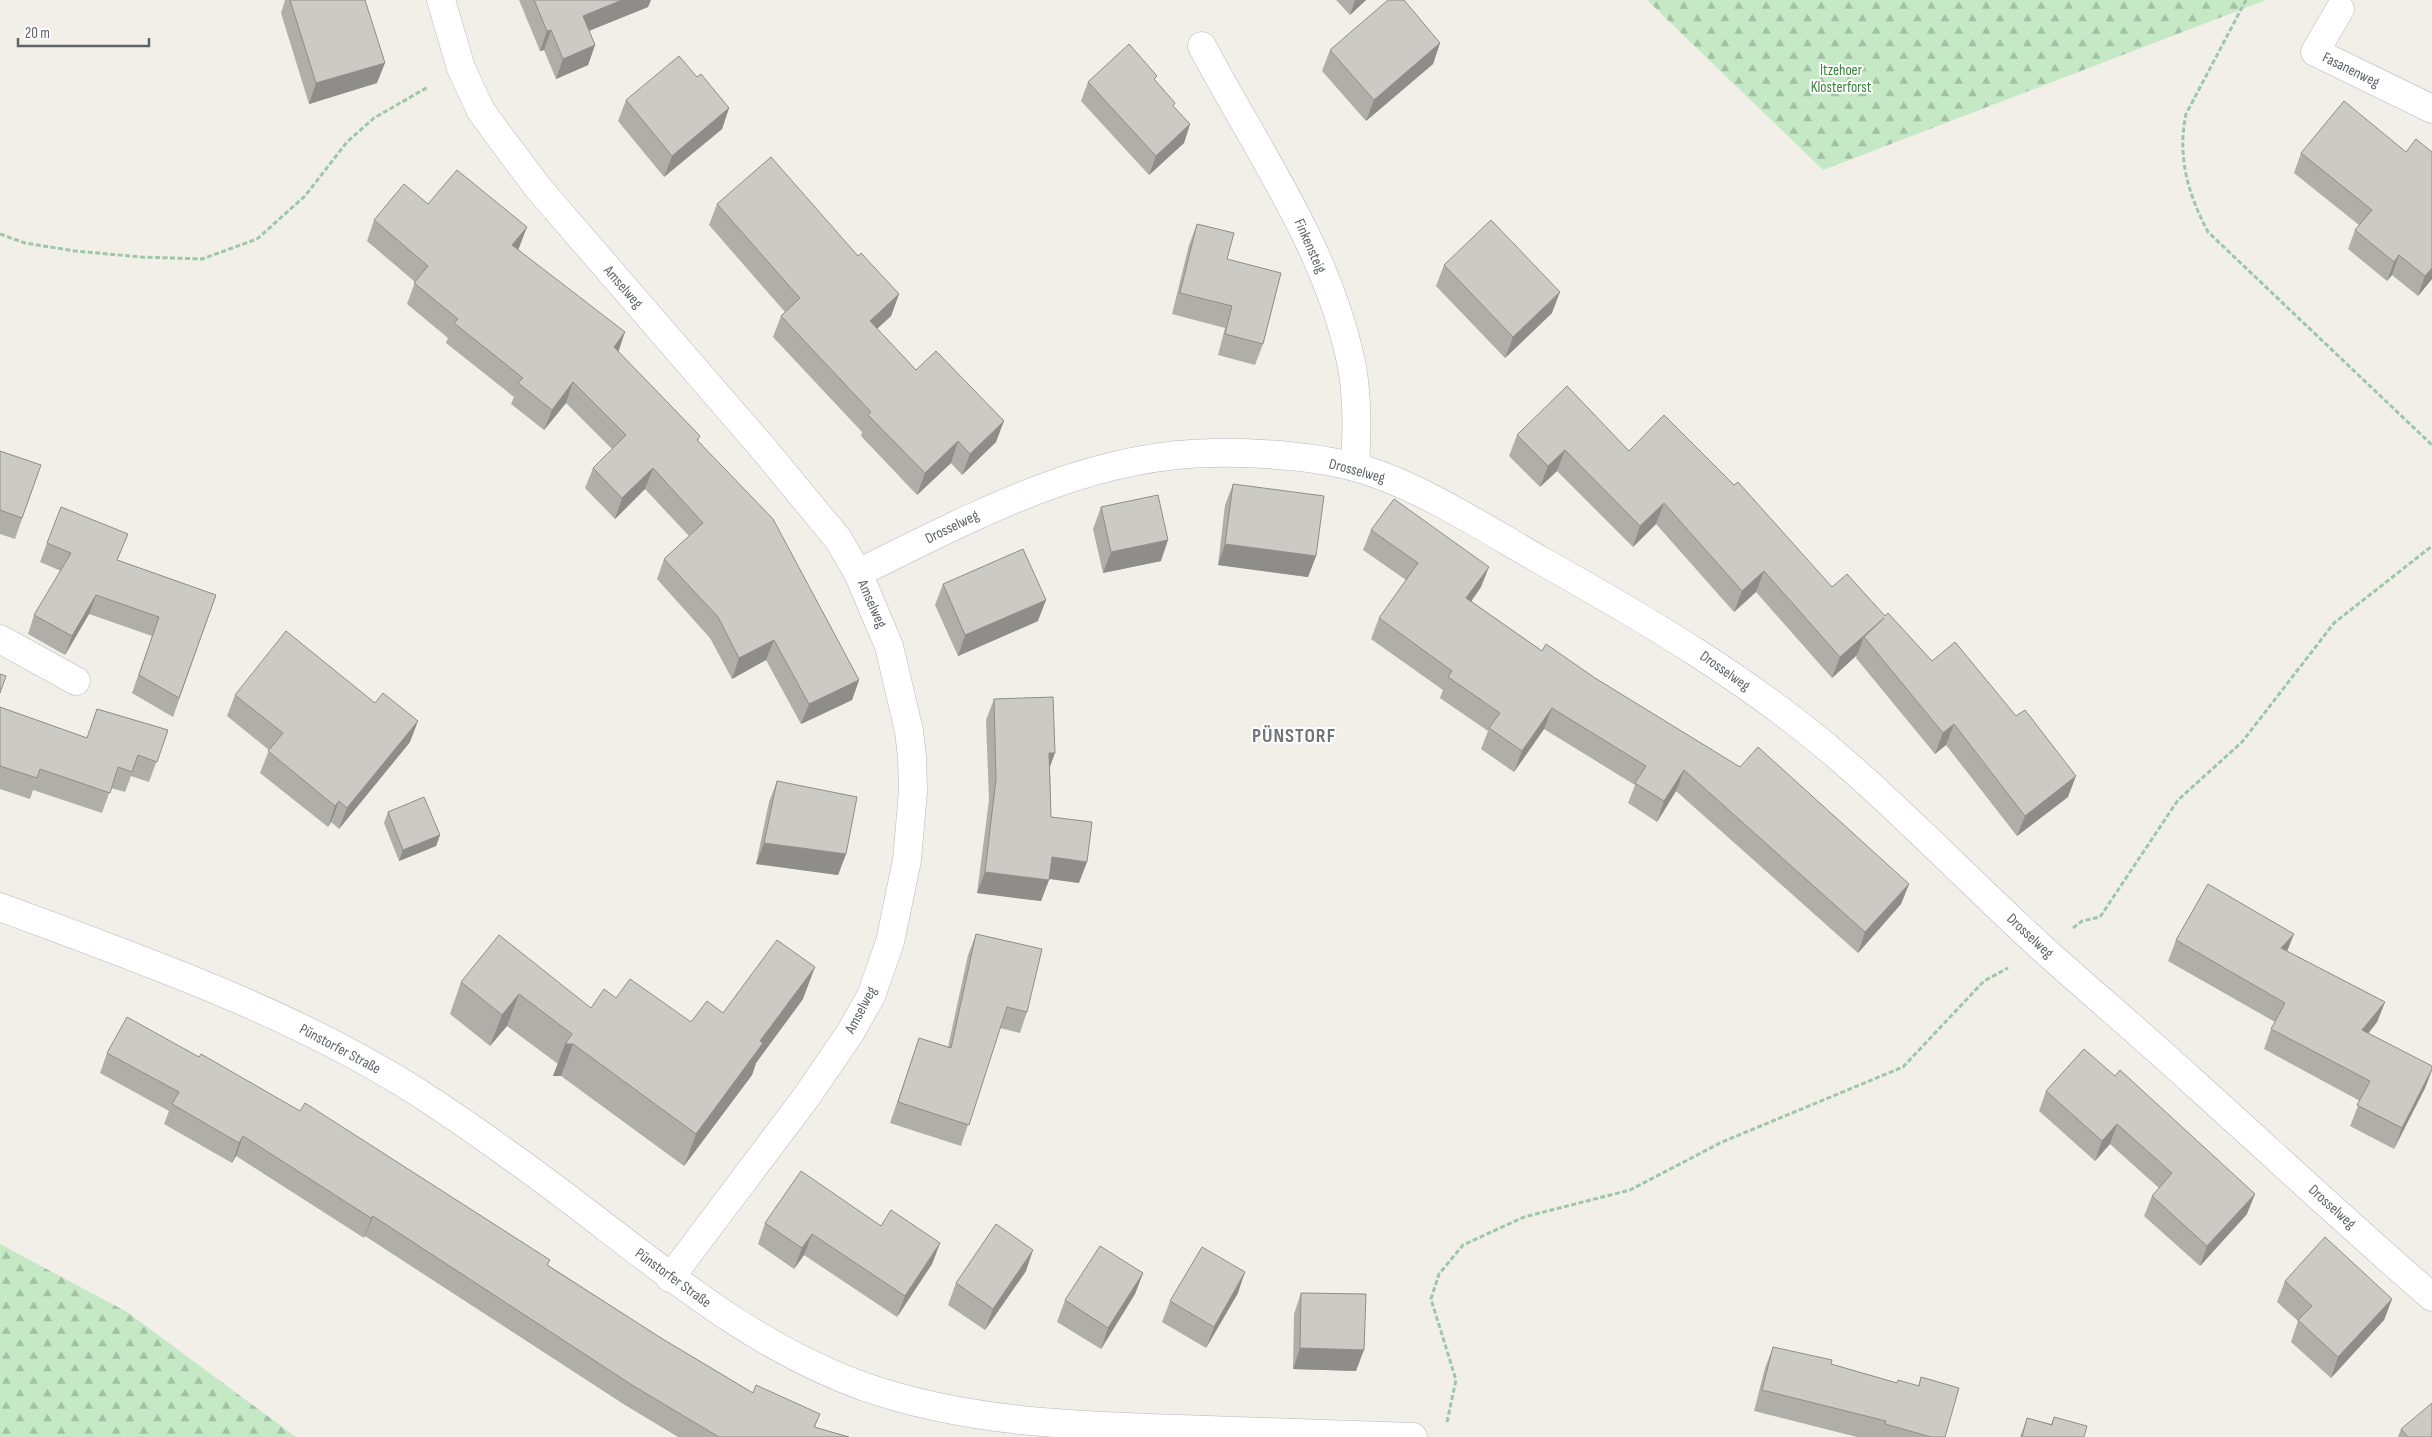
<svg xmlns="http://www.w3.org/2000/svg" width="2432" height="1437" font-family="'Sofia Sans Condensed',sans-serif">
	<defs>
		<pattern id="forest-firs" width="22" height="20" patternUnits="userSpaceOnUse" patternTransform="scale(1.25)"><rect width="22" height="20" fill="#c5e8c5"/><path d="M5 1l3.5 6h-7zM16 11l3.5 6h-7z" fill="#a3c0a4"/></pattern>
	</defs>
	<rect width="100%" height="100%" fill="#f1efe8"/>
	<g fill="url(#forest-firs)">
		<polygon points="1647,0 2266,0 1823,170"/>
		<polygon points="0,1244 127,1312 296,1437 0,1437"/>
	</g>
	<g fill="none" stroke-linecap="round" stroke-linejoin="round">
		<defs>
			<g id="minor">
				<polyline points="441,0 461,68 481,111 497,133 539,189 762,447 838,539 858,573 889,646 909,731 912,757 913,791 907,860 890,942 871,996 850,1033 807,1096 670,1278"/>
				<polyline points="2340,9 2315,52 2432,109"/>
				<path d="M1202,46C1255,147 1325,244 1350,357C1358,393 1357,430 1355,467"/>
				<path d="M858,573C971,518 1085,454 1214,453C1261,452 1330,457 1374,473C1429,492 1491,532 1542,561C1647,620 1751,681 1842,760C1911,820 1975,887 2043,949C2092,993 2143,1036 2192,1081C2272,1153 2351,1227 2432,1297"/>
				<polyline points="0,639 76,681"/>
				<path d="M0,907C142,960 290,1011 419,1093C477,1131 534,1172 590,1215C676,1281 761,1350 865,1387C966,1422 1075,1426 1180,1429C1258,1432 1335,1434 1413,1437"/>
			</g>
		</defs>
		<use href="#minor" stroke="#b5b8bc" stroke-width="29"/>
		<g stroke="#9cc7a9" stroke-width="3" stroke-dasharray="5 2.5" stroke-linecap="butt">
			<path d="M2246,0L2186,114C2177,157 2188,194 2208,232L2432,445"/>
			<polyline points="0,234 25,243 75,251 141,257 202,259 257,239 305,196 347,142 374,118 428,87"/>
			<polyline points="2073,928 2082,921 2100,917 2178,800 2242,742 2334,623 2432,546"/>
			<polyline points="1447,1422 1456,1380 1431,1299 1439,1274 1463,1245 1524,1217 1630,1190 1722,1142 1903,1067 1984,981 2008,968"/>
		</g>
		<use href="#minor" stroke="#fff" stroke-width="28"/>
	</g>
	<g fill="#afaea9">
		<polygon points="285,0 365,0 377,83 309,104 281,13"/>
		<polygon points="519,0 651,0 648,7 589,31 595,45 588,65 556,79 544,50 540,51"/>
		<polygon points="1336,0 1366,0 1350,15"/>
		<polygon points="1440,43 1433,64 1366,121 1322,71 1330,50"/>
		<polygon points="1156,81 1174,107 1190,124 1184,143 1149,175 1081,101 1088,82"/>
		<polygon points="626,100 729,108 722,129 664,177 618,121"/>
		<polygon points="2406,152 2432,279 2418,296 2392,275 2387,281 2348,249 2355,230 2359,225 2294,173 2301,153"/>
		<polygon points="428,204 519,248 518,249 700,436 698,441 859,680 852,700 801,724 766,660 732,679 710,638 657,579 664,559 689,536 645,489 615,519 585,488 593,468 612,449 566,403 544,430 511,404 514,397 446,343 448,338 407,304 415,282 367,241 374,220"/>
		<polygon points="717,204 858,256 899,294 891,316 877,329 916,370 996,442 962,475 951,463 917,495 861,436 862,432 773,337 781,316 785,312 709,225"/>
		<polygon points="1197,224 1227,259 1263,344 1255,365 1218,355 1225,328 1172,314 1189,245"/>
		<polygon points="1444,265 1552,313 1505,358 1436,286"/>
		<polygon points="1517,435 1629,451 1832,587 1885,616 1932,661 2068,797 2017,836 1946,745 1935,754 1856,658 1857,655 1832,678 1756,592 1734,612 1656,524 1633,547 1557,471 1540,487 1509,456"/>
		<polygon points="0,451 41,465 15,539 0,534"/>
		<polygon points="1233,484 1316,556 1308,577 1218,565 1225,505"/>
		<polygon points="1101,507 1161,561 1103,573 1093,529"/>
		<polygon points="1371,530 1481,587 1471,601 1542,651 1595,678 1909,884 1901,904 1858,953 1676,791 1657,822 1628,803 1635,785 1544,729 1514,772 1481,749 1488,731 1440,698 1443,690 1371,639 1379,618 1406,580 1363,550"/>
		<polygon points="47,543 118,560 216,595 173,717 132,693 152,636 89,614 65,655 28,634 34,615 61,571 40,562"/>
		<polygon points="943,584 1038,621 958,656 935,605"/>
		<polygon points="235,695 410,742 339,829 331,822 328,827 260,773 269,750 227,716"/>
		<polygon points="994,699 1050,767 1051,817 1079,883 1049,879 1041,901 977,893 989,800 986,720"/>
		<polygon points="0,707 87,738 97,709 168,730 149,782 131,776 125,792 111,788 102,813 33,790 30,799 0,789"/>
		<polygon points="777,781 846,854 838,875 756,864 769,802"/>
		<polygon points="388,812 440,835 436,846 399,861 384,823"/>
		<polygon points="976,934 1027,1012 1020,1033 1000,1028 961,1146 890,1123 919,1038 948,1047 968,955"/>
		<polygon points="2176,940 2287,951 2385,1002 2377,1022 2368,1034 2432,1070 2425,1088 2394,1149 2350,1126 2360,1101 2264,1049 2271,1029 2275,1022 2168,961"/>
		<polygon points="461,982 591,1008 616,998 691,1022 723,1013 803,999 756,1063 752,1075 684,1166 561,1076 553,1076 558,1064 507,1026 490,1046 450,1014"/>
		<polygon points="2084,1049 2247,1214 2200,1266 2144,1216 2152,1196 2159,1188 2110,1144 2095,1161 2039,1111 2046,1091"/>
		<polygon points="107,1053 548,1265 661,1338 753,1393 820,1414 815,1427 849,1437 678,1437 625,1405 365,1236 364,1238 236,1156 232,1163 164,1124 169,1111 100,1073"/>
		<polygon points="765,1223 881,1226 940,1243 932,1264 897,1317 804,1255 794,1269 758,1244"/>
		<polygon points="1026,1271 985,1330 948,1305 956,1283"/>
		<polygon points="1143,1273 1135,1294 1101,1349 1057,1322 1065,1300"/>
		<polygon points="2285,1281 2392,1299 2384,1320 2331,1378 2291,1342 2298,1321 2277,1302"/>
		<polygon points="1238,1293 1206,1348 1162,1322 1170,1301"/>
		<polygon points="1301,1293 1356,1371 1293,1369 1294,1314"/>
		<polygon points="1773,1347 1897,1383 1918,1386 1921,1377 1945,1437 1857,1437 1754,1411 1765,1368"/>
		<polygon points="2054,1417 2084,1437 2020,1437 2027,1418 2051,1424"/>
		<polygon points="2401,1429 2432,1437 2398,1437"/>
	</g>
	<g fill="#8f8d8a">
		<polygon points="622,0 651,0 648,7 576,36 583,16"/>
		<polygon points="1355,0 1366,0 1350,15"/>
		<polygon points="551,30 544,50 540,51 547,31"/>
		<polygon points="1440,43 1433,64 1366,121 1374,100"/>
		<polygon points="595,45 588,65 556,79 563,59"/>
		<polygon points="385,63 377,83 309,104 316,83"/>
		<polygon points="729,108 722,129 664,177 672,156"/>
		<polygon points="1190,124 1184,143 1149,175 1156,156"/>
		<polygon points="527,227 519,248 505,265 512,245"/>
		<polygon points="2399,255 2392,275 2387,281 2394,262"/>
		<polygon points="2432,268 2432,279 2418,296 2425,276"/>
		<polygon points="1560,292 1552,313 1505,358 1513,337"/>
		<polygon points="899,294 891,316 862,342 870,321"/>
		<polygon points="625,332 618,353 614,347"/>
		<polygon points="573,382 566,403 544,430 552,410"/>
		<polygon points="1004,421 996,442 962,475 970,454"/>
		<polygon points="958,441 951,463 917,495 925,473"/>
		<polygon points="1565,450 1557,471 1540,487 1548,466"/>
		<polygon points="653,468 645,489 615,519 622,498"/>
		<polygon points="1664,503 1656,524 1633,547 1640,526"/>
		<polygon points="1168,540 1161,561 1103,573 1111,552"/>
		<polygon points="1225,544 1316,556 1308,577 1218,565"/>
		<polygon points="1489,567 1481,587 1459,619 1466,598"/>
		<polygon points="1764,571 1756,592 1734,612 1742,591"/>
		<polygon points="96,595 89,614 65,655 72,636"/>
		<polygon points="1046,600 1038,621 958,656 965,635"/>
		<polygon points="1884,618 1864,637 1857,655 1832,678 1840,657"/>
		<polygon points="774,640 766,660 732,679 739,658"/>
		<polygon points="859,680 852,700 801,724 809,704"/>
		<polygon points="1552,708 1544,729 1514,772 1522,751"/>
		<polygon points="418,721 410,742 339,829 347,808"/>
		<polygon points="1954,724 1946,745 1935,754 1943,733"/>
		<polygon points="1049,753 1055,753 1047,775"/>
		<polygon points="1684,770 1676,791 1657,822 1664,801"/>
		<polygon points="2076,776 2068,797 2017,836 2025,816"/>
		<polygon points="339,801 331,822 328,827 335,806"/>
		<polygon points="440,835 436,846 399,861 403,850"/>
		<polygon points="764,843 846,854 838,875 756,864"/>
		<polygon points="1052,857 1087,862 1079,883 1044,878"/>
		<polygon points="985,872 1049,880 1041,901 977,893"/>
		<polygon points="1909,884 1901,904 1858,953 1865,932"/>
		<polygon points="2294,934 2286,954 2281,948"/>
		<polygon points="815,967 803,999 756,1063 752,1075 684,1166 696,1134 760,1041"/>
		<polygon points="519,994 507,1026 490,1046 502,1015"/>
		<polygon points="2385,1002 2377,1022 2354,1051 2362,1030"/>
		<polygon points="565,1044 573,1044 561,1076 553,1076"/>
		<polygon points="2432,1070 2425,1088 2394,1149 2402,1128"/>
		<polygon points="2117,1124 2110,1144 2095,1161 2102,1141"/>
		<polygon points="243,1136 236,1156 232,1163 239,1143"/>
		<polygon points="2255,1194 2247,1214 2200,1266 2207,1246"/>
		<polygon points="373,1216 365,1236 364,1238 371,1218"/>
		<polygon points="812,1234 804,1255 794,1269 802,1248"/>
		<polygon points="940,1243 932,1264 897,1317 905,1296"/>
		<polygon points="1033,1250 1026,1271 985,1330 993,1309"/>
		<polygon points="1245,1272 1238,1293 1206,1348 1214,1327"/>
		<polygon points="1143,1273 1135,1294 1101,1349 1108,1328"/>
		<polygon points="2392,1299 2384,1320 2331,1378 2338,1357"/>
		<polygon points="1300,1348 1364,1350 1356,1371 1293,1369"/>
	</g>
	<g fill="#cccac5" stroke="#8f8d8a">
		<polygon points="290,0 365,0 385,63 316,83"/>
		<polygon points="534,0 622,0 583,16 595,45 563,59 551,30 547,31"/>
		<polygon points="1388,0 1404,0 1440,43 1374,100 1330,50"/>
		<polygon points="1129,44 1157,76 1154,79 1175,103 1173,106 1190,124 1156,156 1088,82"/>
		<polygon points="679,56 697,77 701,74 729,108 672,156 626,100"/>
		<polygon points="2344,101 2406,152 2416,139 2432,152 2432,268 2425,276 2399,255 2394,262 2355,230 2372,210 2301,153"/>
		<polygon points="771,157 858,256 861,253 899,294 870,321 916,370 936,351 1004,421 970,454 958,441 925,473 868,415 871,412 781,316 800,298 717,204"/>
		<polygon points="457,170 527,227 512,245 625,332 614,347 700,436 697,440 773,519 859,680 809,704 774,640 739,658 718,617 664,559 703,523 653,468 622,498 593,468 626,435 573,382 552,410 518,383 523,378 454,323 458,319 414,283 428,266 374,220 404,184 428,204"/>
		<polygon points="1491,220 1560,292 1513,337 1444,265"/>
		<polygon points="1197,224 1234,233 1227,259 1281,273 1263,344 1225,334 1232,306 1180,293"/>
		<polygon points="1567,386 1629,451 1664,415 1734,485 1738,482 1832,587 1847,574 1885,616 1888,613 1932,661 1955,642 2016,716 2025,710 2076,776 2025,816 1954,724 1943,733 1864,637 1884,618 1840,657 1764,571 1742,591 1664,503 1640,526 1565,450 1548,466 1517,435"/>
		<polygon points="0,451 41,465 22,518 0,510"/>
		<polygon points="1233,484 1324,496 1316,556 1225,544"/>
		<polygon points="1158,495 1168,540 1111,552 1101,507"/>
		<polygon points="1394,499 1489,567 1466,598 1542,651 1546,644 1595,678 1740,767 1758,747 1909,884 1865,932 1684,770 1664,801 1635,783 1646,766 1552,708 1522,751 1489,728 1500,713 1448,677 1452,671 1379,618 1418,563 1371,530"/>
		<polygon points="61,507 128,534 117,560 216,595 179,698 139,675 159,617 96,595 72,636 34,615 71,553 47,543"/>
		<polygon points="1023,549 1046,600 965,635 943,584"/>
		<polygon points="286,631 375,703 383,693 418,721 347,808 339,801 335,806 268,751 283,733 235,695"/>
		<polygon points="0,674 6,676 0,693"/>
		<polygon points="1053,697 1055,753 1049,753 1051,817 1092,822 1087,862 1052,857 1049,880 985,872 996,779 994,699"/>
		<polygon points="0,707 87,738 97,709 168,730 157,762 138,755 132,772 118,767 110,793 40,769 37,778 0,766"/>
		<polygon points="777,781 857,797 846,854 764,843"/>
		<polygon points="424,797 440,835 403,850 388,812"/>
		<polygon points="2208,884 2294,934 2281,948 2385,1002 2362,1030 2432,1066 2432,1069 2402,1128 2357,1105 2370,1081 2271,1029 2285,1003 2176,940"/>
		<polygon points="976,934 1042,949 1027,1012 1007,1007 969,1125 898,1102 919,1038 951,1048"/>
		<polygon points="499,935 591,1008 604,989 616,998 630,979 691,1022 707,1001 723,1013 777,940 815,967 760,1041 763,1043 696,1134 573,1044 565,1044 572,1034 519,994 502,1015 461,982"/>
		<polygon points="127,1017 199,1057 201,1054 300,1111 305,1103 550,1260 547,1265 661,1338 753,1393 756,1385 820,1414 814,1427 849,1437 719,1437 632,1385 373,1216 371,1218 243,1136 239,1143 172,1104 179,1092 107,1053"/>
		<polygon points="2084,1049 2115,1076 2120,1070 2255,1194 2207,1246 2152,1196 2172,1173 2117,1124 2102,1141 2046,1091"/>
		<polygon points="801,1171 881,1226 891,1210 940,1243 905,1296 812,1234 802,1248 765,1223"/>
		<polygon points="996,1224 1033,1250 993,1309 956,1283"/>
		<polygon points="2325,1237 2392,1299 2338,1357 2298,1320 2312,1306 2285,1281"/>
		<polygon points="1100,1246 1143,1273 1108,1328 1065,1300"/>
		<polygon points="1202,1247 1245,1272 1214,1327 1170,1301"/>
		<polygon points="1301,1293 1366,1294 1364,1350 1300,1348"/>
		<polygon points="1773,1347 1832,1360 1831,1364 1897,1383 1898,1380 1919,1386 1921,1377 1959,1388 1945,1437 1931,1437 1885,1424 1886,1421 1762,1390"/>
		<polygon points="2432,1403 2432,1437 2408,1437 2401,1429"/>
		<polygon points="2054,1417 2087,1426 2084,1437 2022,1437 2027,1418 2052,1425"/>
	</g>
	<g text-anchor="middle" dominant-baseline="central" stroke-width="4" stroke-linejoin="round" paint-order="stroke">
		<g font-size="15" fill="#348238" stroke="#fff">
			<text x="1841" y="70">Itzehoer<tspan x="1841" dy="17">Klosterforst</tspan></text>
		</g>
		<g font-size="15" fill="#5f6368" stroke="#fff">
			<text transform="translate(2351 70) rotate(26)">Fasanenweg</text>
			<text transform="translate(1310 246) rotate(66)">Finkensteig</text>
			<text transform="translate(623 287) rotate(49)">Amselweg</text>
			<text transform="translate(1357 471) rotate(15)">Drosselweg</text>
			<text transform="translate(952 527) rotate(-26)">Drosselweg</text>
			<text transform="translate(872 604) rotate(66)">Amselweg</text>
			<text transform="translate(1725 671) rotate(35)">Drosselweg</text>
			<text transform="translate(2030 936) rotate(43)">Drosselweg</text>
			<text transform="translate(861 1010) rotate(-62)">Amselweg</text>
			<text transform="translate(340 1049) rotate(28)">Pünstorfer Straße</text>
			<text transform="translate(2332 1207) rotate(42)">Drosselweg</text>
			<text transform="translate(673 1278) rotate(36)">Pünstorfer Straße</text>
		</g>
		<g font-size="20" font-weight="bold" letter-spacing="1" fill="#70757a" stroke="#fff">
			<text x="1294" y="736">PÜNSTORF</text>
		</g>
	</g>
	<path d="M18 38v8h131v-8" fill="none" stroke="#5f6368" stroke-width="2.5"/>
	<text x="25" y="38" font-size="15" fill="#5f6368" stroke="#ffffff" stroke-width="4" paint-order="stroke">20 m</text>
</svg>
